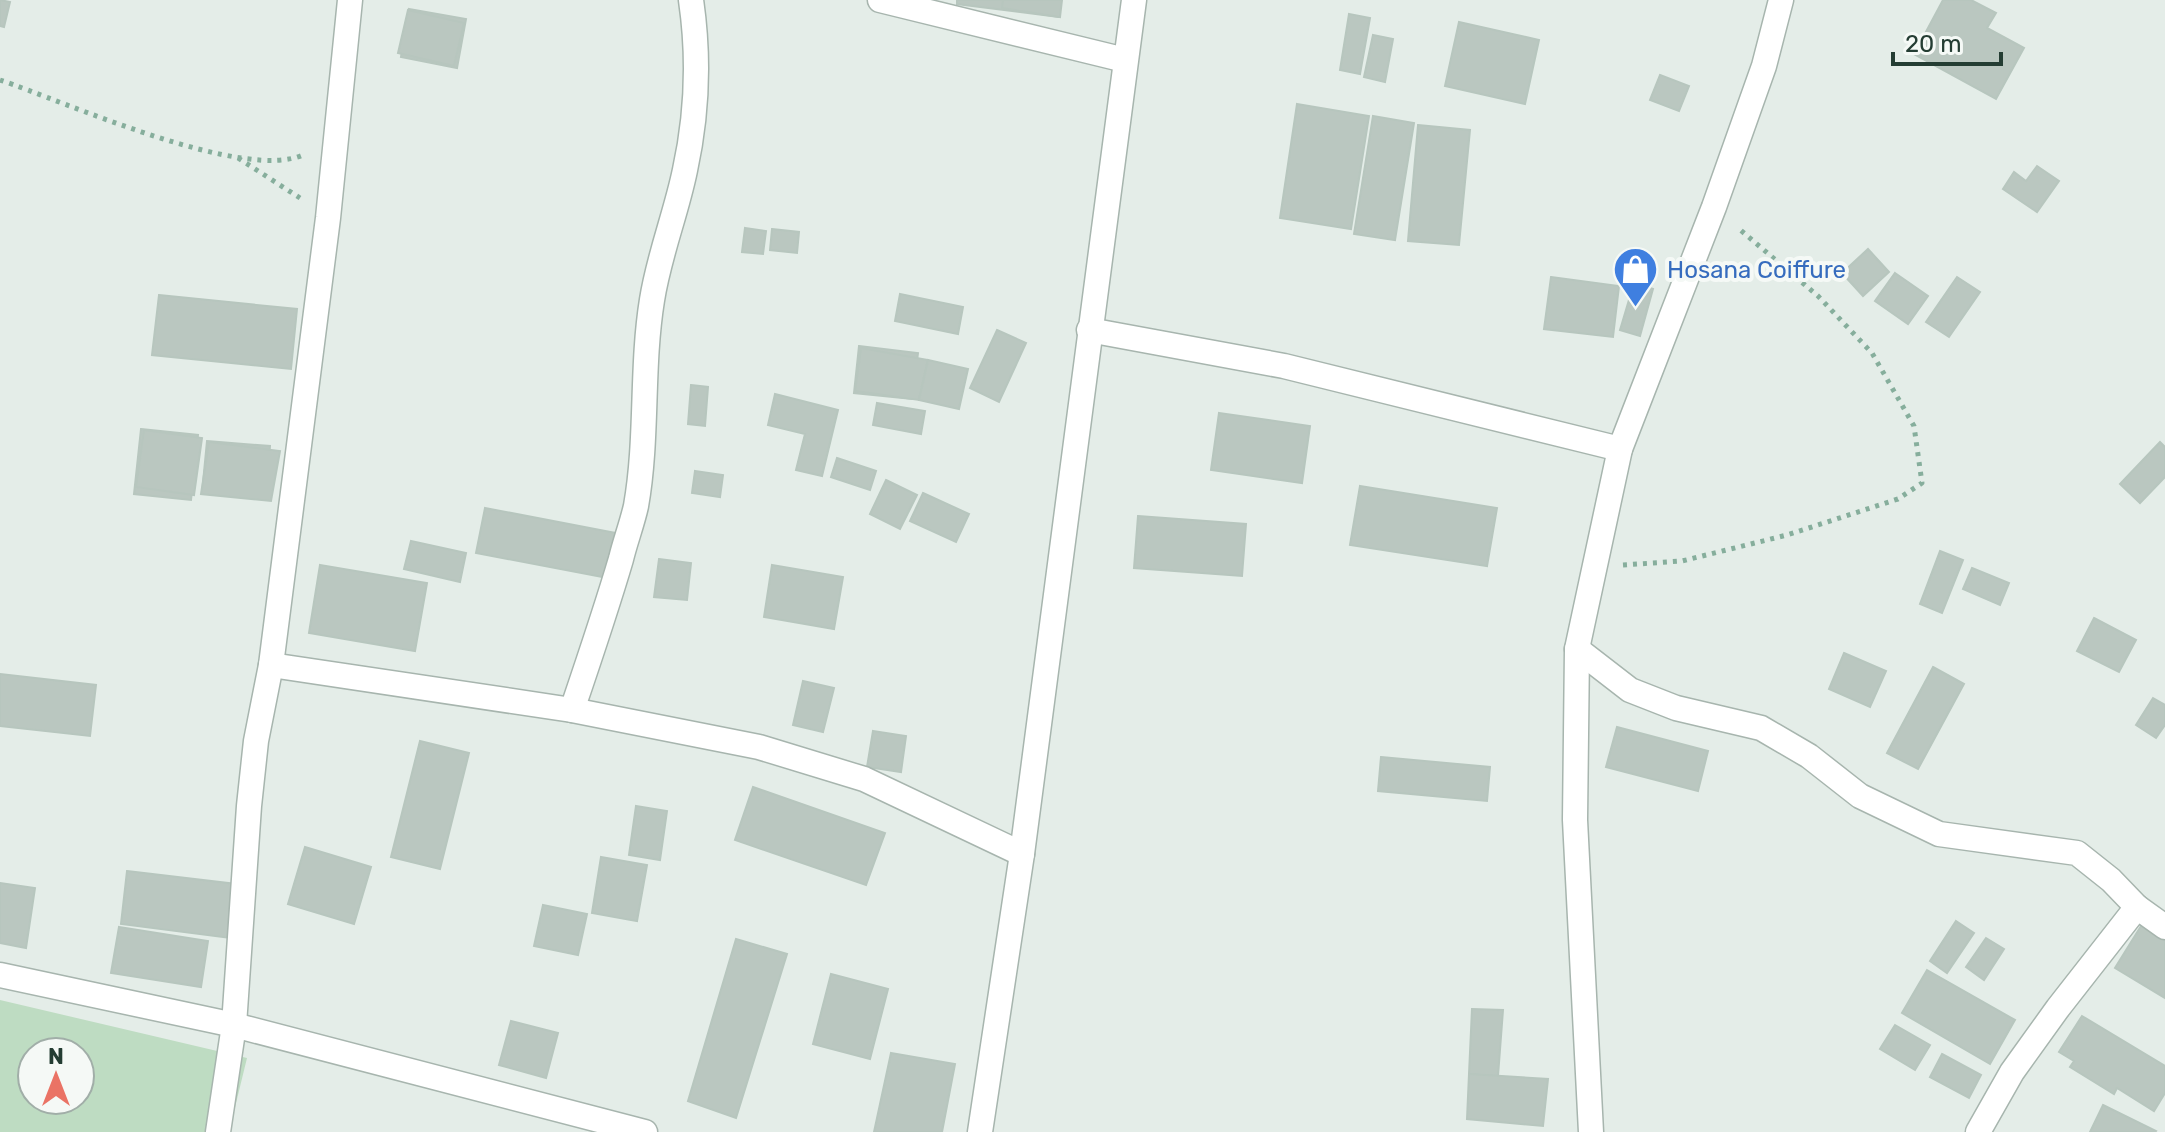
<svg xmlns="http://www.w3.org/2000/svg" width="2165" height="1132" font-family="Rubik,sans-serif">
	<rect width="100%" height="100%" fill="#e4ede8"/>
	<path fill="#bedcc2" fill-rule="evenodd" d="M0,1000L247,1058L229,1132H0ZM32,1052H80V1100H32Z"/>
	<g fill="#bac7c0" stroke="#b7c6be" stroke-width="2">
		<polygon points="0,0 10,2 4,27 0,26"/>
		<polygon points="957,0 1060,0 1058,17 957,4"/>
		<polygon points="1003,0 1062,0 1060,17 1002,8"/>
		<polygon points="1943,0 1971,0 1996,13 1987,28 2024,48 1996,99 1914,54"/>
		<polygon points="409,9 466,19 457,68 401,57"/>
		<polygon points="408,10 464,23 454,66 398,53"/>
		<polygon points="1349,14 1370,18 1360,74 1340,70"/>
		<polygon points="1459,22 1539,40 1525,104 1445,86"/>
		<polygon points="1373,35 1393,39 1385,82 1364,77"/>
		<polygon points="1660,75 1689,86 1679,111 1650,100"/>
		<polygon points="1297,104 1369,116 1351,229 1280,218"/>
		<polygon points="1373,116 1414,123 1395,240 1354,234"/>
		<polygon points="1418,125 1470,130 1459,245 1408,241"/>
		<polygon points="2037,166 2059,181 2037,212 2003,189 2014,172 2026,181"/>
		<polygon points="745,228 766,231 763,254 742,252"/>
		<polygon points="772,229 799,232 797,253 770,250"/>
		<polygon points="1868,249 1889,272 1863,296 1842,273"/>
		<polygon points="1895,273 1928,296 1908,324 1875,301"/>
		<polygon points="1551,277 1619,286 1613,337 1544,329"/>
		<polygon points="1957,277 1980,292 1949,337 1926,322"/>
		<polygon points="1634,283 1653,289 1640,336 1620,330"/>
		<polygon points="900,294 963,307 958,334 895,321"/>
		<polygon points="159,295 297,309 291,369 152,355"/>
		<polygon points="997,330 1026,343 999,402 970,388"/>
		<polygon points="859,346 918,353 912,399 854,393"/>
		<polygon points="861,348 928,360 919,400 855,391"/>
		<polygon points="928,360 968,369 959,409 919,400"/>
		<polygon points="691,385 708,387 705,426 688,424"/>
		<polygon points="775,394 838,410 822,476 796,470 805,434 768,425"/>
		<polygon points="877,403 925,411 921,434 873,425"/>
		<polygon points="1219,413 1310,426 1302,483 1211,470"/>
		<polygon points="141,429 198,435 191,500 134,494"/>
		<polygon points="144,430 202,438 194,495 136,487"/>
		<polygon points="207,441 270,446 266,498 202,493"/>
		<polygon points="209,442 280,451 271,501 201,494"/>
		<polygon points="2160,442 2165,447 2165,477 2140,503 2120,484"/>
		<polygon points="837,458 876,471 870,490 831,477"/>
		<polygon points="695,471 723,475 720,497 692,493"/>
		<polygon points="886,480 917,495 900,529 870,514"/>
		<polygon points="1360,486 1497,508 1487,566 1350,545"/>
		<polygon points="923,493 969,514 956,542 910,521"/>
		<polygon points="485,508 616,533 608,578 476,553"/>
		<polygon points="1138,516 1246,524 1242,576 1134,568"/>
		<polygon points="411,541 466,553 460,582 404,569"/>
		<polygon points="1940,551 1963,560 1942,613 1920,604"/>
		<polygon points="659,559 691,563 687,600 654,597"/>
		<polygon points="320,565 427,583 415,651 309,633"/>
		<polygon points="772,565 843,577 834,629 764,617"/>
		<polygon points="1972,568 2009,583 2000,605 1963,589"/>
		<polygon points="2094,618 2136,640 2119,672 2077,651"/>
		<polygon points="1844,653 1886,671 1870,707 1829,689"/>
		<polygon points="1933,667 1964,684 1918,769 1887,753"/>
		<polygon points="0,674 96,685 90,736 0,726"/>
		<polygon points="803,681 834,688 823,732 793,725"/>
		<polygon points="2153,698 2165,705 2165,725 2156,738 2136,725"/>
		<polygon points="1617,727 1708,751 1698,791 1606,767"/>
		<polygon points="873,731 906,736 901,772 867,767"/>
		<polygon points="420,741 469,753 440,869 391,857"/>
		<polygon points="1381,757 1490,767 1487,801 1378,791"/>
		<polygon points="753,787 885,833 866,885 735,840"/>
		<polygon points="636,806 667,811 660,860 629,855"/>
		<polygon points="305,847 371,867 354,924 288,904"/>
		<polygon points="601,857 647,865 637,921 592,913"/>
		<polygon points="127,871 236,884 230,938 121,924"/>
		<polygon points="0,883 35,888 26,948 0,943"/>
		<polygon points="543,905 587,914 578,955 534,946"/>
		<polygon points="1956,921 1974,933 1947,973 1930,961"/>
		<polygon points="2141,926 2165,940 2165,998 2115,968"/>
		<polygon points="119,927 208,941 201,987 111,973"/>
		<polygon points="1986,938 2004,949 1984,980 1966,967"/>
		<polygon points="736,939 787,954 736,1118 688,1101"/>
		<polygon points="1927,970 2015,1020 1990,1064 1902,1013"/>
		<polygon points="831,974 888,989 870,1059 813,1044"/>
		<polygon points="1472,1009 1503,1010 1498,1076 1469,1074"/>
		<polygon points="2082,1016 2165,1066 2165,1093 2154,1111 2117,1088 2114,1094 2070,1067 2074,1061 2059,1052"/>
		<polygon points="511,1021 558,1033 546,1078 499,1065"/>
		<polygon points="1895,1025 1930,1045 1915,1070 1880,1049"/>
		<polygon points="891,1053 955,1064 942,1132 874,1132"/>
		<polygon points="1942,1054 1981,1075 1969,1098 1930,1077"/>
		<polygon points="1469,1074 1548,1079 1543,1126 1467,1119"/>
		<polygon points="2103,1105 2156,1131 2155,1132 2090,1132"/>
	</g>
	<g fill="none" stroke-linecap="round" stroke-linejoin="round">
		<defs>
			<g id="street">
				<polyline points="880,0 1125,60"/>
				<polyline points="1089,330 1284,366 1620,449"/>
				<polyline points="1577,649 1630,690 1676,708 1761,728 1809,756 1860,796 1939,834 2077,853 2111,880 2137,907 2165,927"/>
				<polyline points="271,665 572,710 759,747 864,779 1022,854"/>
				<path d="M572,710C589,660 606,610 621,559C625,542 632,524 636,506C648,438 641,368 652,300C659,255 676,214 685,170C697,115 699,55 691,0"/>
				<polyline points="0,975 234,1025 645,1132"/>
				<polyline points="218,1132 234,1025 249,806 256,741 271,665 328,218 350,0"/>
				<polyline points="980,1132 1022,854 1134,0"/>
				<polyline points="1591,1132 1575,820 1577,649 1620,449 1714,207 1764,66 1781,0"/>
				<polyline points="1978,1132 2012,1072 2058,1008 2137,907"/>
			</g>
		</defs>
		<use href="#street" stroke="#a7b5ae" stroke-width="27"/>
		<g stroke="#86ae9c" stroke-width="5" stroke-dasharray="4 6" stroke-linecap="butt">
			<path d="M0,80C63,101 247,184 305,154"/>
			<polyline points="238,158 300,198"/>
			<polyline points="1623,565 1682,561 1787,535 1898,499 1922,483 1914,426 1872,353 1818,296 1738,228"/>
		</g>
		<use href="#street" stroke="#fff" stroke-width="24"/>
	</g>
	<defs>
		<symbol id="shop-pin" viewBox="-11 -11 22 30"><path d="M0 17L-7.5 6A9.5 9.5 0 1 1 7.5 6Z" fill="#3f7fe0" stroke="#f5f9f6"/><path d="M-5-2.5h2.3a2.7 3.5 0 0 1 5.4 0H5L5.5 6h-11ZM-1.5-2.5h3a1.5 2.3 0 0 0-3 0Z" fill="#fff"/></symbol>
	</defs>
	<g fill-rule="evenodd">
		<use href="#shop-pin" x="1610" y="244" width="51" height="69"/>
	</g>
	<g text-anchor="middle" dominant-baseline="central" stroke-width="8" stroke-linejoin="round" paint-order="stroke">
		<g font-size="24" fill="#366cbe" stroke="#f5f9f6" text-anchor="start">
			<text x="1667" y="270">Hosana Coiffure</text>
		</g>
	</g>
	<g transform="translate(56 1076)"><circle r="38" fill="#f5f9f6" stroke="#a1aea8" stroke-width="2"/>
	<path d="M0-6L14 30L0 20L-14 30Z" fill="#ea7365"/>
	<text y="-12" font-size="22" font-weight="bold" text-anchor="middle" fill="#243d33">N</text>
	</g>
	<path d="M1893 52v12h108v-12" fill="none" stroke="#243d33" stroke-width="4"/>
	<text x="1905" y="52" font-size="24" fill="#243d33" stroke="#f5f9f6" stroke-width="6" paint-order="stroke">20 m</text>
</svg>
